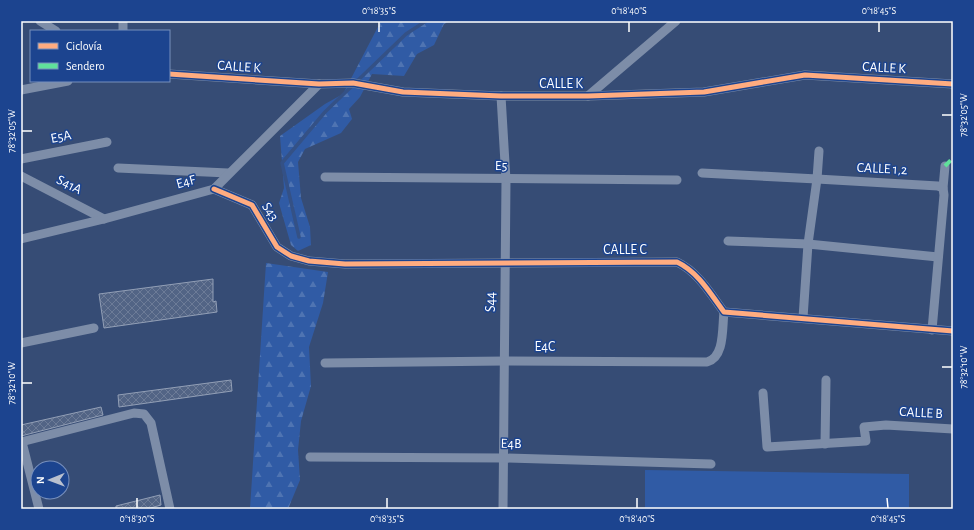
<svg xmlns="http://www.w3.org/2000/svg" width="974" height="530" font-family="'Alegreya Sans',sans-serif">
	<defs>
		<pattern id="forest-firs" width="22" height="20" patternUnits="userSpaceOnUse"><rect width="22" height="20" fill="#305ba5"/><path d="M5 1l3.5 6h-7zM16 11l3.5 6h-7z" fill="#4f74b2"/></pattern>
		<pattern id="building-cross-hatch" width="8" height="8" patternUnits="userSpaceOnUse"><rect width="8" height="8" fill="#526485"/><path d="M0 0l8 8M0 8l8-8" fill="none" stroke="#6c7b97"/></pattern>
	</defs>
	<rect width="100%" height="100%" fill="#364c75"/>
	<polygon fill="#305ba5" points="645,470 909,474 909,509 645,509"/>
	<g fill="url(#forest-firs)">
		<polygon points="381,21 450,21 444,24 434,45 417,54 404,76 372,74 360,97 349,109 352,119 341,133 305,149 298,162 301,198 310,227 311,245 298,251 291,245 279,203 284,188 280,136 325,104 343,94"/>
		<polygon points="266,263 328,272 323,303 309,347 311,386 301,421 298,450 300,480 288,509 250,509"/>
	</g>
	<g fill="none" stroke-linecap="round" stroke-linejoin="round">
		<polyline stroke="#345186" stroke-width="3.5" points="299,237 282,163 325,112 406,34 426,21"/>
	</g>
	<g fill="url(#building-cross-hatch)" stroke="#929fb6">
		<polygon points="213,279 213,302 216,301 217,312 104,328 99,294"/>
		<polygon points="231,380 232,391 119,407 118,395"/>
		<polygon points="101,407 103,415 21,436 21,425"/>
		<polygon points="160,495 161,505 147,509 116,509 116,506"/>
	</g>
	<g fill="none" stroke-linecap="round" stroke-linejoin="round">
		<g stroke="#7d8da8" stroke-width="9">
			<polyline points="40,21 56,31"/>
			<polyline points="123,31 123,21"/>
			<polyline points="169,74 319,84 353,83 403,92 501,96 588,96 704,92 805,75 953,84"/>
			<polyline points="21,90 68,81"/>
			<polyline points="501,96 506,180 503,509"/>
			<polyline points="588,96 676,21"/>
			<polyline points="21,159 107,142"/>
			<polyline points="118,168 228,173"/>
			<polyline points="702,173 817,179 819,151"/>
			<polyline points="21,176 104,219"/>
			<polyline points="325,177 677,180"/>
			<polyline points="943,188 945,166"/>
			<path d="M214,189L252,205L277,247L291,256L309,261L345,264L677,262C698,272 710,293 724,312L953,331"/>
			<polyline points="21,239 104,219 214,189 319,84"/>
			<polyline points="728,241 808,244 938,257"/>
			<polyline points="803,318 808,244 817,179 938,186 943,188 944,195 932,330"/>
			<polyline points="21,343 94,328"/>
			<path d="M325,363L505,361L707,362C725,357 722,328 724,312"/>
			<polyline points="763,393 767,447 866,441 864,427 886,425 953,429"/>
			<polyline points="21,442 134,413 144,414 151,423 170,509"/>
			<polyline points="22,442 39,509"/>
			<polyline points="825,444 826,380"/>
			<polyline points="310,457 504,458 711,464"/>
		</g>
		<polyline stroke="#60e19b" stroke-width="4" stroke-dasharray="8 4" stroke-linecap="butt" points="945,166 953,158"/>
		<defs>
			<g id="cycleway">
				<polyline points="169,74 319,84 353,83 403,92 501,96 588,96 704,92 805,75 953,84"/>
				<path d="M214,189L252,205L277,247L291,256L309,261L345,264L677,262C698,272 710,293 724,312L953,331"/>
			</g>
		</defs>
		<use href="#cycleway" stroke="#1c448f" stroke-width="8"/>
		<use href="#cycleway" stroke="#ffac80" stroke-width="5"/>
	</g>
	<path fill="none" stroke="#fff" stroke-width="1.5" d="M379,22V32M629,22V32M879,22V32M942,115H952M22,131H32M942,367H952M22,383H32M137,498V508M387,498V508M637,498V508M887,498L888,508"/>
	<g text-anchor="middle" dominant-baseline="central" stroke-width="3" stroke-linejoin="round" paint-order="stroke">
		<g font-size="14" fill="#fff" stroke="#1c448f">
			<text transform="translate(239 67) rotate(4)">CALLE K</text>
			<text transform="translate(884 68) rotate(3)">CALLE K</text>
			<text x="561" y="84">CALLE K</text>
			<text transform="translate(61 137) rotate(-11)">E5A</text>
			<text transform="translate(501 166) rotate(1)">E5</text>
			<text transform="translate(882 169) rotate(3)">CALLE 1,2</text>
			<text transform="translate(186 182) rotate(-15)">E4F</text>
			<text transform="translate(69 185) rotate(27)">S41A</text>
			<text transform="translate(270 212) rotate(58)">S43</text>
			<text x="625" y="250">CALLE C</text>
			<text transform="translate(491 302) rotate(-90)">S44</text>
			<text x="545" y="347">E4C</text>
			<text transform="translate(921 413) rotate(3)">CALLE B</text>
			<text transform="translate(511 444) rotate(1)">E4B</text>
		</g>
	</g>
	<rect width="974" height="530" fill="none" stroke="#1c448f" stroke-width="44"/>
	<rect x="30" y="30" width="140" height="52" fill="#1c448f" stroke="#778fbc"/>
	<rect x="38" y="43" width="20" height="6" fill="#ffac80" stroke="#778fbc"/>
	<text x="66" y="50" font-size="12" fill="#ffffff">Ciclovía</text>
	<rect x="38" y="63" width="20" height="6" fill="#60e19b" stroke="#778fbc"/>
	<text x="66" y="70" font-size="12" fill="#ffffff">Sendero</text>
	<g transform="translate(50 480) rotate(269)"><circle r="19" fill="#1c448f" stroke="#778fbc"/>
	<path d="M0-3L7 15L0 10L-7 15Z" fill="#b9c0cf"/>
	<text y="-6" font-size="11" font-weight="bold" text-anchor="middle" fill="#ffffff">N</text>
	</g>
	<rect x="22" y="22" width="930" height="486" fill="none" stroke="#fff" stroke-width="1.5"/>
	<g font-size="10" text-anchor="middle" fill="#fff">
		<text x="379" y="14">0°18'35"S</text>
		<text x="629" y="14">0°18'40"S</text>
		<text x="879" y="14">0°18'45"S</text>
		<text transform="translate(963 115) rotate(-90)" y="4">78°32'05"W</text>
		<text transform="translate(11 131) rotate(-90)" y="4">78°32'05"W</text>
		<text transform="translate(963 367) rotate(-90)" y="4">78°32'10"W</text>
		<text transform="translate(11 383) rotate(-90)" y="4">78°32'10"W</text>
		<text x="137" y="522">0°18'30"S</text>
		<text x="387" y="522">0°18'35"S</text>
		<text x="637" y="522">0°18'40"S</text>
		<text x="888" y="522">0°18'45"S</text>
	</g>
</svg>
